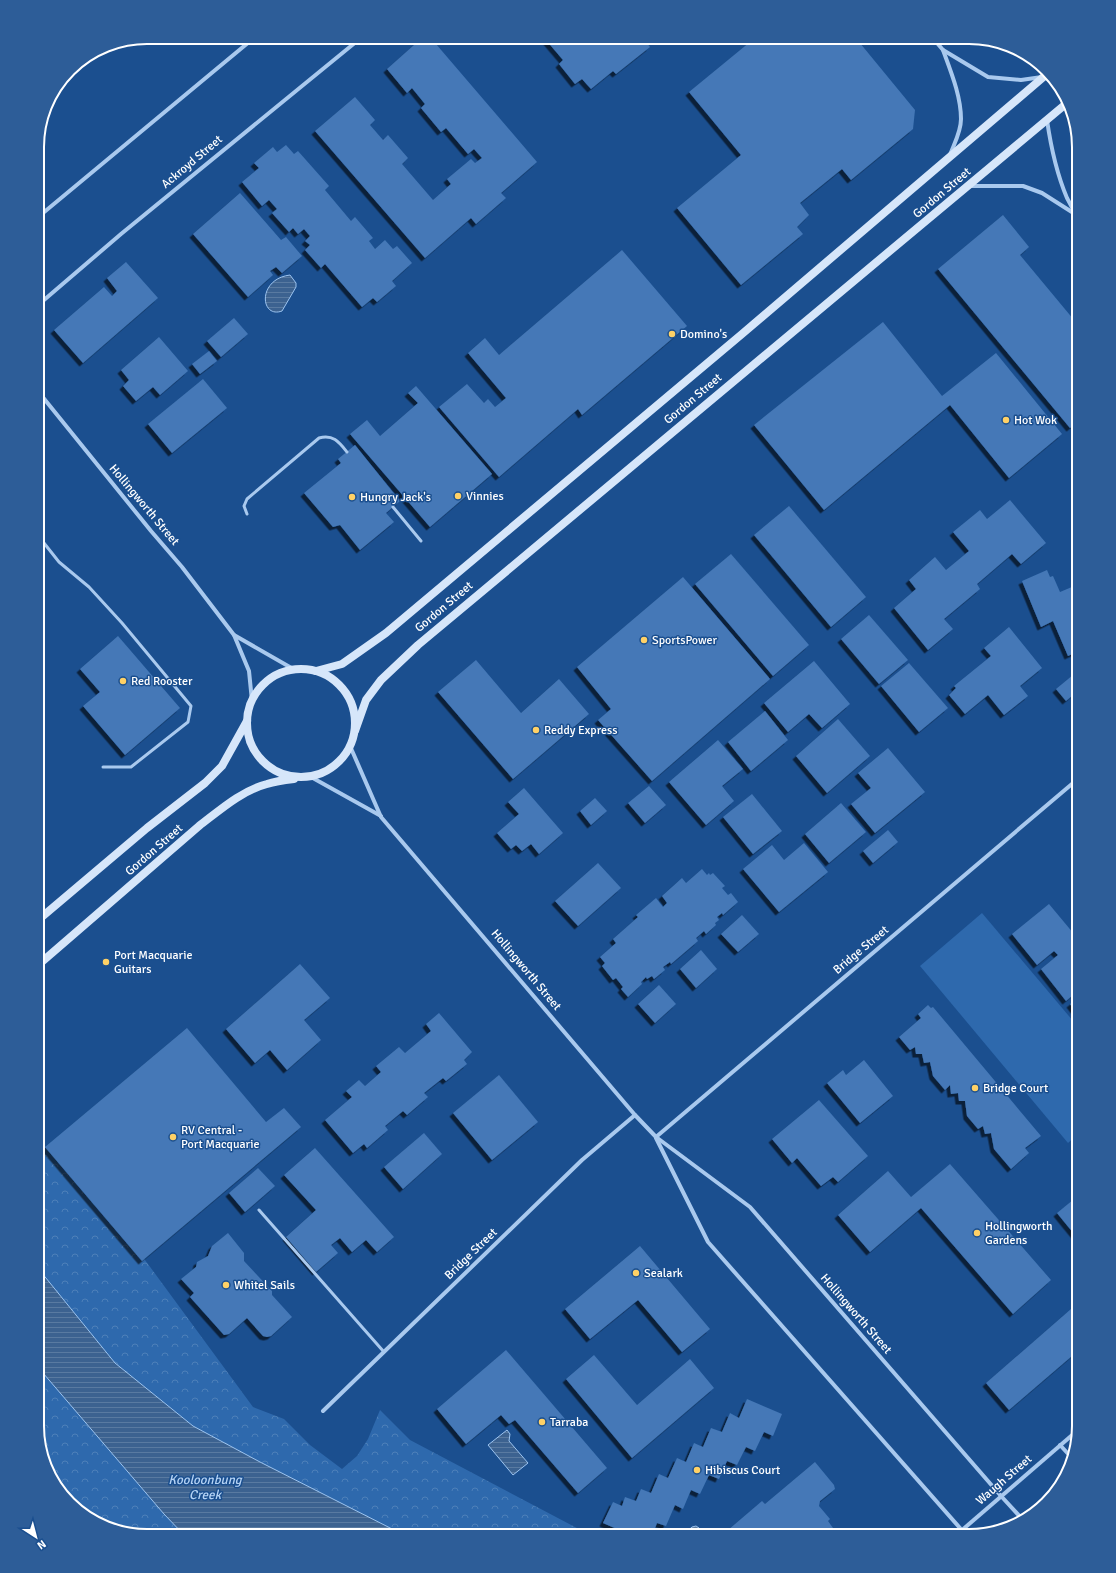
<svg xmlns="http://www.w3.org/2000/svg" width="1116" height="1573" font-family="Signika,sans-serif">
	<defs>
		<pattern id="park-crowns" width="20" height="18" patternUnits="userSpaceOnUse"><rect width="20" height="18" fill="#2e69ad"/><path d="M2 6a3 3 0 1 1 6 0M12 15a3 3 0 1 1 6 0" fill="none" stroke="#4d80b9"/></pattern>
		<pattern id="water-rules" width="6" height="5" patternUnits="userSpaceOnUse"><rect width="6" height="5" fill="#3c6290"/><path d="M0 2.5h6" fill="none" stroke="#597aa1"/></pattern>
		<filter id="shadow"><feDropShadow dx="-3.5" dy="3.5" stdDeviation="0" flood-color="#0009"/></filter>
	</defs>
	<rect width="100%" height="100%" fill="#1b4f8f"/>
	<polygon fill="#2e69ad" points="982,913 1079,1028 1079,1133 1068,1143 920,966"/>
	<g fill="url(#park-crowns)">
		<polygon points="37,1137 145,1260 253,1407 284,1419 310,1445 342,1469 357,1456 368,1439 380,1410 410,1440 592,1536 406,1536 260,1462 193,1426 115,1363 37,1267"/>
		<polygon points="37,1366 164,1514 185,1536 140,1536 92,1521 52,1481 37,1426"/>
	</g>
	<g fill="url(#water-rules)" stroke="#9cc4f0">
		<path d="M290,275L296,283V287L282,311C260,319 257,279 290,275Z"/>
		<polygon points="37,1267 115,1363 193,1426 260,1462 406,1536 185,1536 164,1514 37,1366"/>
		<polygon points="507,1430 510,1434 509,1441 528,1463 513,1475 488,1445"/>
		<polygon points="696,1526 699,1528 704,1536 682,1536 692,1527"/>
	</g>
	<g fill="#4478b7" filter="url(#shadow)">
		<polygon points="423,37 430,37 537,162 501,193 506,198 476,224 471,218 425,258 315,131 355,97 375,120 370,125 383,140 388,135 408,158 402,164 433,200 451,184 447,179 471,159 475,163 482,158 474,149 468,154 446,128 441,132 421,108 425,104 412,88 407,93 387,69"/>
		<polygon points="550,37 642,37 650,47 616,74 613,71 591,89 582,79 575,84 559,64 563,60 546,40"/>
		<polygon points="756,37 855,37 915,110 913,129 851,180 842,169 800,203 809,215 797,227 803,234 741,285 677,208 741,155 689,92"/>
		<polygon points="286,145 294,154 298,151 329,186 325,190 351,221 355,217 373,238 369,241 375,249 385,240 393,249 397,246 412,263 392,281 396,286 377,302 373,298 362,307 325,264 321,268 305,250 310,245 305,241 310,236 304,229 298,234 293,228 289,232 272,213 277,209 269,200 262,206 242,182 259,168 254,163 273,147 277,152"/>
		<polygon points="240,193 281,240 286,237 302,256 282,273 276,267 270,271 273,275 248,297 193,234"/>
		<polygon points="1003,215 1029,247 1020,255 1079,326 1079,421 1070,428 938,269"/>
		<polygon points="622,250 687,326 582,415 578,409 499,477 439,407 467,384 484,403 488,399 495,407 506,398 468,353 485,338 499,355"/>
		<polygon points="126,262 158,298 83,363 54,330 104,287 112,296 117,291 107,278"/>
		<polygon points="234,318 248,334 221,357 207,341"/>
		<polygon points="883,322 942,396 996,353 1062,434 1009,478 950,405 824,510 754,425"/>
		<polygon points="159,337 188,371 160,395 153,387 136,401 123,386 129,380 121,370"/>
		<polygon points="209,351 217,361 200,374 192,364"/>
		<polygon points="203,379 227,408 172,453 148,424"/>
		<polygon points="416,386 492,474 430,527 350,434 367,420 380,436 418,403 408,393"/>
		<polygon points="355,445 400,501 386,513 394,522 360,550 340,525 333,527 304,493 341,463 338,459"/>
		<polygon points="1010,500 1046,543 1021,564 1012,554 977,584 980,589 944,619 953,629 928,650 894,608 916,589 909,580 935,557 946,570 969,551 953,532 980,510 987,519"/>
		<polygon points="789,506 866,597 831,627 754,535"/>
		<polygon points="731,554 809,645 773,676 695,584"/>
		<polygon points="1047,570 1050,577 1053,576 1060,592 1079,584 1079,651 1068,656 1053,621 1041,627 1022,581"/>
		<polygon points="683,577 770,679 652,781 598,720 611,709 577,667"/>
		<polygon points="869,615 908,660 879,684 841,639"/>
		<polygon points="1009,627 1042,668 1020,686 1028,696 1004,715 988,695 965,714 949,695 956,688 954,686 991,656 984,648"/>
		<polygon points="118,636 180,708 125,755 83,706 100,692 80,669"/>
		<polygon points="476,660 521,713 559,679 589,714 513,779 438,692"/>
		<polygon points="814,661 850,704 822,728 809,714 788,732 764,703"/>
		<polygon points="909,663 948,708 919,732 881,686"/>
		<polygon points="1079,670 1079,690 1066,701 1056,689"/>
		<polygon points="765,711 788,740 751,771 728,742"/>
		<polygon points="838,719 870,756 827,793 796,756"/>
		<polygon points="718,740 743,769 722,786 734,801 706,825 669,782"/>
		<polygon points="888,748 925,792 875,833 851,804 871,788 858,773"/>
		<polygon points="649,786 666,805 645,823 628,803"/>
		<polygon points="524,788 563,833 539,854 531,844 522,851 516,845 511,849 497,833 519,814 508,802"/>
		<polygon points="752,794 782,831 753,854 723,817"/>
		<polygon points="595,798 607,811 591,825 580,811"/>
		<polygon points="841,803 866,832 829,863 805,834"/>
		<polygon points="888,830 898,842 873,863 863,851"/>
		<polygon points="37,840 44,848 37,853"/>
		<polygon points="804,843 828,872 779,912 743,869 772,845 784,860"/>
		<polygon points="598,863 621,888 578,926 555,901"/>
		<polygon points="702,869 707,875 709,873 710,875 713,873 725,886 722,888 728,895 731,893 738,902 723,915 722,913 717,917 719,920 715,923 716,925 706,934 704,931 696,938 698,941 671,964 670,962 663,967 665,970 654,979 652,976 647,979 646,977 641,982 642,984 628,997 621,989 623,987 616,978 613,980 602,966 605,963 600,957 616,943 613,939 638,917 636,915 656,898 663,907 667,903 662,896 682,878 686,883"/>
		<polygon points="1049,904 1079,940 1079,990 1066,1001 1041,969 1058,955 1054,951 1037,965 1012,934"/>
		<polygon points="742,915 759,934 738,952 721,934"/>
		<polygon points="701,950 717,969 696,988 680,969"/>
		<polygon points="300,964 330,998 304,1020 321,1040 287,1070 270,1050 255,1063 226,1029"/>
		<polygon points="659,985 676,1004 655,1023 638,1004"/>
		<polygon points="1079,997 1079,1016 1070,1004"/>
		<polygon points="928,1005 931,1008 933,1007 1041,1136 1025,1148 1029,1153 1011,1169 994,1149 991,1133 985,1134 983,1126 978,1129 967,1116 965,1101 959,1101 958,1093 951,1094 950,1085 945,1090 933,1076 930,1062 924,1063 922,1054 916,1054 915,1047 910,1050 899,1037 921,1018 918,1014"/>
		<polygon points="439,1013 472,1052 464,1060 467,1064 446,1081 443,1078 424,1093 428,1097 407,1115 403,1111 385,1126 388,1130 367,1148 364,1144 353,1153 325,1120 352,1097 346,1091 359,1080 365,1086 381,1072 376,1066 399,1047 405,1053 431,1031 426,1024"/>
		<polygon points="187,1028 266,1122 284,1108 301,1127 142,1261 45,1147"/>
		<polygon points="864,1060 893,1096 860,1123 827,1083 843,1070 846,1075"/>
		<polygon points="499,1075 538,1122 492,1160 453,1113"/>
		<polygon points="819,1100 868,1156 838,1182 833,1177 821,1186 797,1158 792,1163 772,1139"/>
		<polygon points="424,1133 442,1154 403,1189 384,1167"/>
		<polygon points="315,1148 394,1237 377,1252 366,1240 352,1252 340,1238 331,1245 338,1253 316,1272 286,1237 316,1210 284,1175"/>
		<polygon points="950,1164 1051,1280 1013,1314 921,1208 870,1252 838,1215 888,1171 911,1197"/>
		<polygon points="258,1168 275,1186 245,1212 229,1193"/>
		<polygon points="1079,1195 1079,1240 1057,1213"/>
		<polygon points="228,1233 244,1253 244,1261 272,1291 272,1295 292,1317 271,1336 267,1337 263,1336 247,1318 229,1334 224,1335 190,1297 194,1293 181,1279 196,1267 197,1262 208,1256 212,1246"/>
		<polygon points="640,1246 710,1329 682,1352 638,1300 590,1339 565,1309"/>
		<polygon points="1071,1309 1079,1318 1079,1350 1009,1410 986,1383"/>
		<polygon points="506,1350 607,1468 578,1493 515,1420 509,1424 501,1415 466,1444 437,1409"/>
		<polygon points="594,1355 637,1405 690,1359 714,1388 632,1458 566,1379"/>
		<polygon points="747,1399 782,1414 773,1436 764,1432 755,1451 746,1447 737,1465 727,1461 719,1479 709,1475 700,1494 691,1490 683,1509 675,1505 666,1526 657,1523 652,1536 633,1536 603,1523 613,1502 622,1506 625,1497 636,1501 641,1489 651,1493 659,1474 668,1478 677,1458 686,1462 694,1443 703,1447 711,1428 722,1432 730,1413 739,1418"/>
		<polygon points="815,1462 834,1485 835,1489 820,1501 819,1506 830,1519 828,1521 833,1528 824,1536 721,1536 762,1501 765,1504"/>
	</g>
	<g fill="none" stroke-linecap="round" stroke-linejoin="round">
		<g stroke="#a9c9ee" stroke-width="3">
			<polyline points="393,507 421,541"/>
			<path d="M247,514L244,506L247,499L319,438C333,434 339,442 347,452"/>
			<polyline points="40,538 59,562 89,587 122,623 191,706 188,722 131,767 103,767"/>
			<polyline points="259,1210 384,1352"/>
		</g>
		<g stroke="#a9c9ee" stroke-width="4">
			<polyline points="932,37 943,50 988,77 1021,80 1042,77"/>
			<path d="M943,50C951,72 961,96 961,119C961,132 954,144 950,155"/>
			<path d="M1047,120C1051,148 1056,172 1067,198C1071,205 1074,213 1079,219"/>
			<polyline points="969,186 1023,186 1042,193 1075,214"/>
			<polyline points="37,218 255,37"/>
			<polyline points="37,306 121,234 362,37"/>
			<polyline points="37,390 151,531 182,567 234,635 249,671 252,701"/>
			<polyline points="234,635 295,670"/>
			<polyline points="350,746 381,817 635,1115 656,1137 750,1207 1001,1496 1024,1521"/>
			<polyline points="311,777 381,816"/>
			<polyline points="656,1137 1079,778"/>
			<polyline points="656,1138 708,1242 967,1536"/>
			<polyline points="323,1411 582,1160 635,1115"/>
			<polyline points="1060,1445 1071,1457"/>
			<polyline points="961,1531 1078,1430"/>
		</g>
		<g stroke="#d6e6fa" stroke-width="8">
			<circle cx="301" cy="723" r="54"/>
			<polyline points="316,671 342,664 386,633 742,334 1047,74"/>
			<polyline points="355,731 366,700 381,680 418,645 1067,103"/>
			<polyline points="37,921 147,828 205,783 222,766 247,721"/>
			<path d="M37,966L199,826C220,810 241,791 267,784C276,781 285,780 294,779"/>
		</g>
	</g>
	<g fill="#ffd166" stroke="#1b4f8f" stroke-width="1.5">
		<circle cx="672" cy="334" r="4"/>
		<circle cx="1006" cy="420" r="4"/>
		<circle cx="458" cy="496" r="4"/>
		<circle cx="352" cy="497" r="4"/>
		<circle cx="644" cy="640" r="4"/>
		<circle cx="123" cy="681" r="4"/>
		<circle cx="536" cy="730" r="4"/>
		<circle cx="106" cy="962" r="4"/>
		<circle cx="975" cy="1088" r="4"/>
		<circle cx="173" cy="1137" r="4"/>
		<circle cx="977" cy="1233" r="4"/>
		<circle cx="636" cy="1273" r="4"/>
		<circle cx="226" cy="1285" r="4"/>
		<circle cx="542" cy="1422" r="4"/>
		<circle cx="697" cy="1470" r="4"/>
	</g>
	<g text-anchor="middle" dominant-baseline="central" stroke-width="3" stroke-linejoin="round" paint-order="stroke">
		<g font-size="12" fill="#fff" stroke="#1b4f8f">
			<text transform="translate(192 162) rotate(-40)">Ackroyd Street</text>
			<text transform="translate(942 193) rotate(-40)">Gordon Street</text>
			<text transform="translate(693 399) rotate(-40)">Gordon Street</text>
			<text transform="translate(144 505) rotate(50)">Hollingworth Street</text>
			<text transform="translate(444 607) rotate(-40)">Gordon Street</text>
			<text transform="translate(154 850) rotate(-41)">Gordon Street</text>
			<text transform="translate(861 950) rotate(-40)">Bridge Street</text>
			<text transform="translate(526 970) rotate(50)">Hollingworth Street</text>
			<text transform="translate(471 1254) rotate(-44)">Bridge Street</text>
			<text transform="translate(856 1314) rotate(49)">Hollingworth Street</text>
			<text transform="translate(1004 1480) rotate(-41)">Waugh Street</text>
		</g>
		<g font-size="12" fill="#fff" stroke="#1b4f8f" text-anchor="start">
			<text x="680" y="334">Domino's</text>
			<text x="1014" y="420">Hot Wok</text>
			<text x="466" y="496">Vinnies</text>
			<text x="360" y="497">Hungry Jack's</text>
			<text x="652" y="640">SportsPower</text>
			<text x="131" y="681">Red Rooster</text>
			<text x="544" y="730">Reddy Express</text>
			<text x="114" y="955">Port Macquarie<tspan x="114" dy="14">Guitars</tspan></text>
			<text x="983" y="1088">Bridge Court</text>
			<text x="181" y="1130">RV Central -<tspan x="181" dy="14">Port Macquarie</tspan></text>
			<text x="985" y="1226">Hollingworth<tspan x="985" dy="14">Gardens</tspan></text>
			<text x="644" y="1273">Sealark</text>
			<text x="234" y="1285">Whitel Sails</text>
			<text x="550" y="1422">Tarraba</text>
			<text x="705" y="1470">Hibiscus Court</text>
		</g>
		<g font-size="13" font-style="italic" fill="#b5d3f5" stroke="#1b4f8f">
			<text x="205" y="1480">Kooloonbung<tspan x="205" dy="15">Creek</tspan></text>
		</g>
	</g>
	<path d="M0 0H1116V1573H0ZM147 44H969A103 103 0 0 1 1072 147V1426A103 103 0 0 1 969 1529H147A103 103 0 0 1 44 1426V147A103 103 0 0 1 147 44Z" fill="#2d5d98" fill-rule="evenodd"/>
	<path fill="none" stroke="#fff" stroke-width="2" d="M147 44H969A103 103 0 0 1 1072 147V1426A103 103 0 0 1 969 1529H147A103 103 0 0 1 44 1426V147A103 103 0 0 1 147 44Z"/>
	<g transform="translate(36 1537) rotate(144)" stroke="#1b4f8f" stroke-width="3" paint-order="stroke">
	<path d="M0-3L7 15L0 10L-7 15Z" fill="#ffffff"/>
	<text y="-6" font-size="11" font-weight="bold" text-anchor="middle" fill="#ffffff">N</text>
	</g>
</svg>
